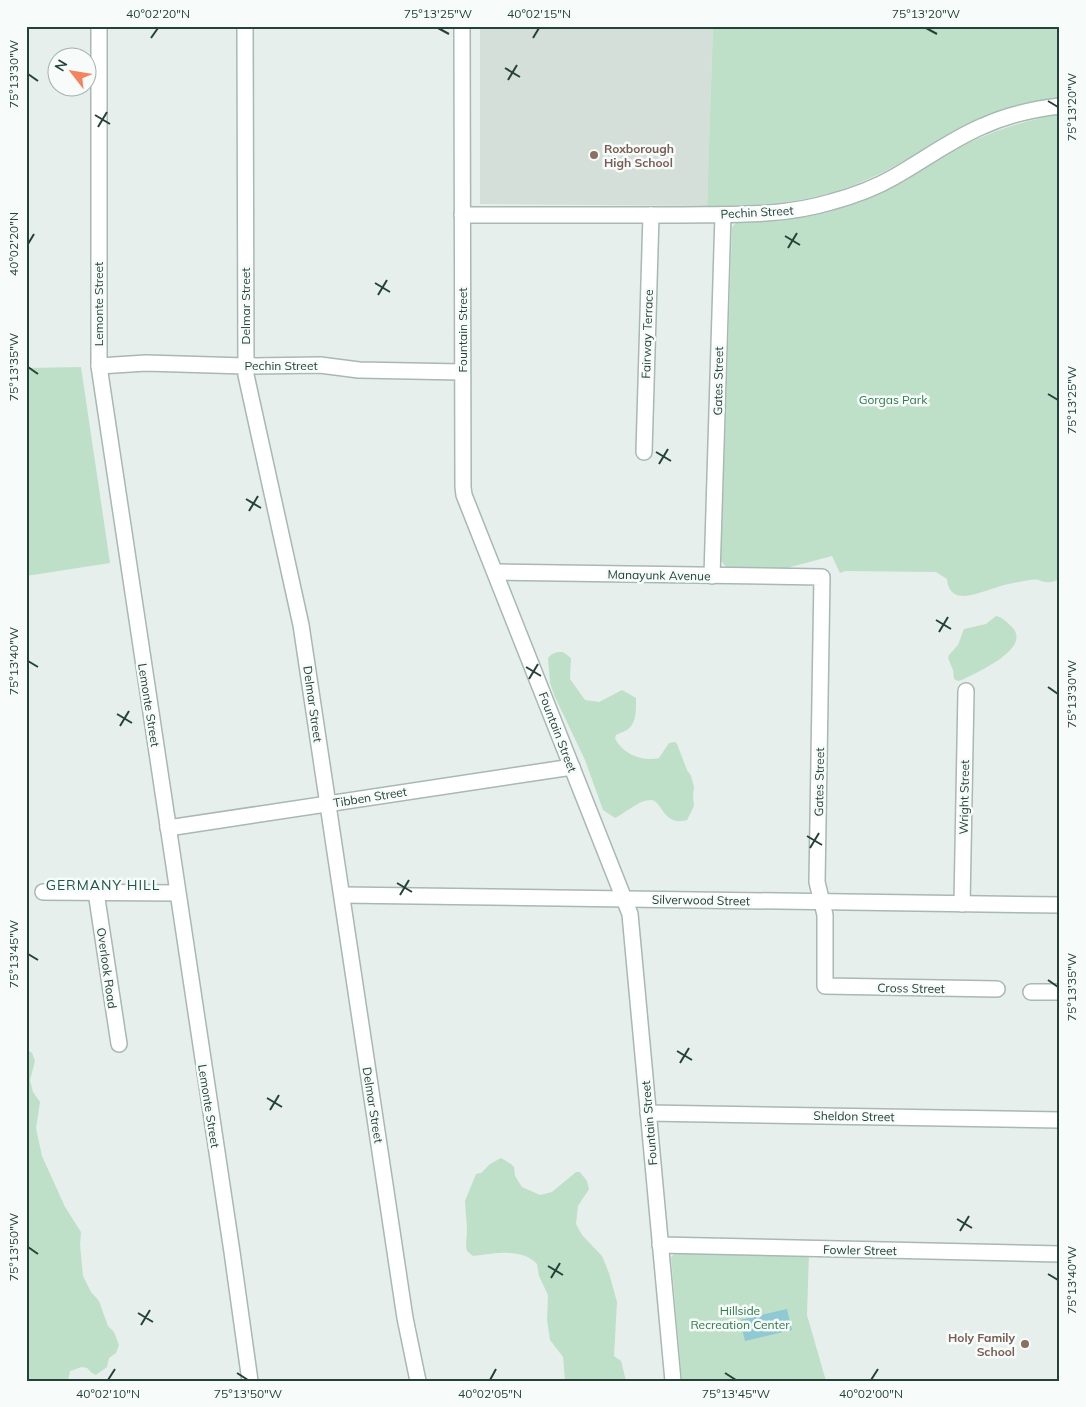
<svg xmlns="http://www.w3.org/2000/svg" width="1086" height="1407" font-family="Mulish,sans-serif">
	<rect width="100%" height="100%" fill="#e6efeb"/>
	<polygon fill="#d4dfda" points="480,26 713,26 707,206 480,204"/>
	<g fill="#bfe0c8">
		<path d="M713,26H1060V99C1031,107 999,113 971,123C945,134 923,151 898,164C832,201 781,206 707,206Z"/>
		<path d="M1060,114V579C1043,587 1042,577 1030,580C1018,582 1006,584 995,588C979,592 950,608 947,579L936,572L845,571L840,573L832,556L787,568L726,567L721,561L732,227L736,223C783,223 834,215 877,194C899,184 919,171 939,159C976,136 1017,122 1060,114Z"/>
		<polygon points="81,367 110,563 26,576 26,368"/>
		<path d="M996,616C1002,617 1008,623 1012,627C1033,649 975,673 962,680L958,681L954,679L953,670L948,658L949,655L958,645L964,629L986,624Z"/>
		<path d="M558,652H563L571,658L570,679L585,700L599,702L622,690L636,698C636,709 637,723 627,730C624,732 619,733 616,735L615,738C622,754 643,762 659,758L669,743L675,742L677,744L687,770L691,776L694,787L693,797L694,806L687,820C663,827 662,800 651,800C638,800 626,813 615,818L603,810L585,760L555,697L550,683L548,658L552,654Z"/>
		<polygon points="26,1049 32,1053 35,1061 30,1080 33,1092 40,1102 36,1128 42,1156 65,1207 81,1232 80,1245 83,1276 91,1292 99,1301 108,1326 114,1332 119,1345 116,1353 109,1358 107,1367 96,1375 92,1373 87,1368 82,1367 70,1371 68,1381 26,1381"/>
		<path d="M501,1158L511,1164L514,1167L515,1176L522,1187L540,1195L552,1192L576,1172H580L587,1181L589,1189L578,1206L576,1224L582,1235L602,1256L609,1273L617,1302L614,1356L621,1361L626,1381H565L563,1357L550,1340L547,1320L548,1295L539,1276L537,1264C522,1247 493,1254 473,1256L467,1251L466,1246L467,1229L465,1201L476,1174L481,1173L490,1164Z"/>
		<polygon points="677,1251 809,1254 807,1315 826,1381 682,1381 671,1257"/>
	</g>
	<polygon fill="#8ec9d4" points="787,1309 792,1330 745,1341 740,1320"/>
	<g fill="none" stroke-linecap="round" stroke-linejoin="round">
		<defs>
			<g id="minor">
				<polyline points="99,26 99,366 232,1252 250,1381"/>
				<polyline points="245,26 246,375 301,625 405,1318 418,1381"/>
				<polyline points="462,26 463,487 464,495 630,914 673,1381"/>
				<path d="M462,215C533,215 605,215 677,215C730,214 781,217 831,202C853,196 875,188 894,177C924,160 952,139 983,126C1007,115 1034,109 1060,106"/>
				<polyline points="99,366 146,363 245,366 320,365 359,370 462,372"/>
				<polyline points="644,452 651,215"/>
				<polyline points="496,572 822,577 817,882 825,915 825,986 997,989"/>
				<polyline points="712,576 723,215"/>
				<polyline points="168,828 572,767"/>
				<polyline points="43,892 177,893"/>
				<polyline points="96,892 119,1044"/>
				<polyline points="342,895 1060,905"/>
				<polyline points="962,904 966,691"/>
				<polyline points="1031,992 1060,992"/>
				<polyline points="648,1113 1060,1120"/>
				<polyline points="660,1245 1060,1254"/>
			</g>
		</defs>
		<use href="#minor" stroke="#a8b8b2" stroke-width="18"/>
		<use href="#minor" stroke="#fff" stroke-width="15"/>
	</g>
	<path fill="none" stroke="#24423a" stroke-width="2" d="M438,28L449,34M926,28L937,34M151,38L158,28M533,38L539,28M505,68L520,77M28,74L38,81M508,80L517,65M1048,101L1058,107M95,115L110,124M98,127L107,112M785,236L800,245M28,244L34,234M788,248L797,233M375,283L390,292M378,295L387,280M28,367L38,374M1048,394L1058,400M656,452L671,461M659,464L668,449M246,499L261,508M249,511L258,496M936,620L951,629M939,632L948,617M28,661L38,667M526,667L541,676M529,679L538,664M1048,687L1058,694M117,714L132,723M120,726L129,711M807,836L822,845M810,848L819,833M397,883L412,892M400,895L409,880M28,954L38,960M1048,980L1058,987M677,1051L692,1060M680,1063L689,1048M267,1098L282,1107M270,1110L279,1095M957,1219L972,1228M960,1231L969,1216M28,1247L38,1254M548,1266L563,1275M1048,1274L1058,1280M551,1278L560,1263M138,1313L153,1322M141,1325L150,1310M237,1373L248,1380M725,1373L736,1380M108,1380L115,1369M490,1380L496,1369M871,1380L878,1369"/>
	<g fill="#8d6e63" stroke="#f7fbf9" stroke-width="2">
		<circle cx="594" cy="155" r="5"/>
		<circle cx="1025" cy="1344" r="5"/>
	</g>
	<g text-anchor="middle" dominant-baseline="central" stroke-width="5" stroke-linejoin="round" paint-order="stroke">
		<g font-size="12" font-weight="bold" fill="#785e54" stroke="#f7fbf9" text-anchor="start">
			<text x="604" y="148">Roxborough<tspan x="604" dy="14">High School</tspan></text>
			<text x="1015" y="1337" text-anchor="end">Holy Family<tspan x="1015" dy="14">School</tspan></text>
		</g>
		<g font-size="12" fill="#24423a" stroke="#f7fbf9">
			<text transform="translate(757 212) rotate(-3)">Pechin Street</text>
			<text transform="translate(98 304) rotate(-90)">Lemonte Street</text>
			<text transform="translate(245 306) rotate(-90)">Delmar Street</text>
			<text transform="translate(462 330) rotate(-90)">Fountain Street</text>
			<text transform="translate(647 334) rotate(-88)">Fairway Terrace</text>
			<text x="281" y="365">Pechin Street</text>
			<text transform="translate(718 381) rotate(-89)">Gates Street</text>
			<text transform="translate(659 575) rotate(1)">Manayunk Avenue</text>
			<text transform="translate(313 704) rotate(82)">Delmar Street</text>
			<text transform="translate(149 705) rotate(81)">Lemonte Street</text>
			<text transform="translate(558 732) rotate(69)">Fountain Street</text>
			<text transform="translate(819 782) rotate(-89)">Gates Street</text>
			<text transform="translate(370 797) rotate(-9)">Tibben Street</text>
			<text transform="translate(964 797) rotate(-89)">Wright Street</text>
			<text transform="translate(701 900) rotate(1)">Silverwood Street</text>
			<text transform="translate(107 968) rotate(82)">Overlook Road</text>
			<text transform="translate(911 988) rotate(1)">Cross Street</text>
			<text transform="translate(373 1105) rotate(81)">Delmar Street</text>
			<text transform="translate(209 1106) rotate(81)">Lemonte Street</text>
			<text transform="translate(854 1116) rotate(1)">Sheldon Street</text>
			<text transform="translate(649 1123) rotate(-95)">Fountain Street</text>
			<text transform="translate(860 1250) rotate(1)">Fowler Street</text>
		</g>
		<g font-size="12" fill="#2d7a4b" stroke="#f7fbf9">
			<text x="893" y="399">Gorgas Park</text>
			<text x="740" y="1310">Hillside<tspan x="740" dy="14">Recreation Center</tspan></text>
		</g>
		<g font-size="14" letter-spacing="1" fill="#1f5548" stroke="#f7fbf9">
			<text x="103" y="885">GERMANY HILL</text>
		</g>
	</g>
	<rect width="1086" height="1407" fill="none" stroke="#f7fbf9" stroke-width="55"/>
	<g transform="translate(72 72) rotate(301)"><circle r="24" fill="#f7fbf9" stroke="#a3b1ad"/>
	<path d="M0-4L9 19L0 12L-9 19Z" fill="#f4845f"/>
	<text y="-8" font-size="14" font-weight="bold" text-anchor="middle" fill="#24423a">N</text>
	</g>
	<rect x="28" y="28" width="1030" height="1352" fill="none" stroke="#24423a" stroke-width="2"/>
	<g font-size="12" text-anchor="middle" fill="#24423a">
		<text x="158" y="18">40°02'20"N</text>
		<text x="438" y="18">75°13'25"W</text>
		<text x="539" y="18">40°02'15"N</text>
		<text x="926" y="18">75°13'20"W</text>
		<text transform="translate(14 74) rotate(-90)" y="4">75°13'30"W</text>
		<text transform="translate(1072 107) rotate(-90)" y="4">75°13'20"W</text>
		<text transform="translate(14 244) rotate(-90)" y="4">40°02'20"N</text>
		<text transform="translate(14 367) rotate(-90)" y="4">75°13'35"W</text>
		<text transform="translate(1072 400) rotate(-90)" y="4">75°13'25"W</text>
		<text transform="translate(14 661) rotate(-90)" y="4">75°13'40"W</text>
		<text transform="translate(1072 694) rotate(-90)" y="4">75°13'30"W</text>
		<text transform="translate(14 954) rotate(-90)" y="4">75°13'45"W</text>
		<text transform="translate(1072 987) rotate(-90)" y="4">75°13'35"W</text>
		<text transform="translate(14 1247) rotate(-90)" y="4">75°13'50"W</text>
		<text transform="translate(1072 1280) rotate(-90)" y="4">75°13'40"W</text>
		<text x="108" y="1398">40°02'10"N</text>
		<text x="248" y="1398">75°13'50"W</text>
		<text x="490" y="1398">40°02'05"N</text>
		<text x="736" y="1398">75°13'45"W</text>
		<text x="871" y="1398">40°02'00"N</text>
	</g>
</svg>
